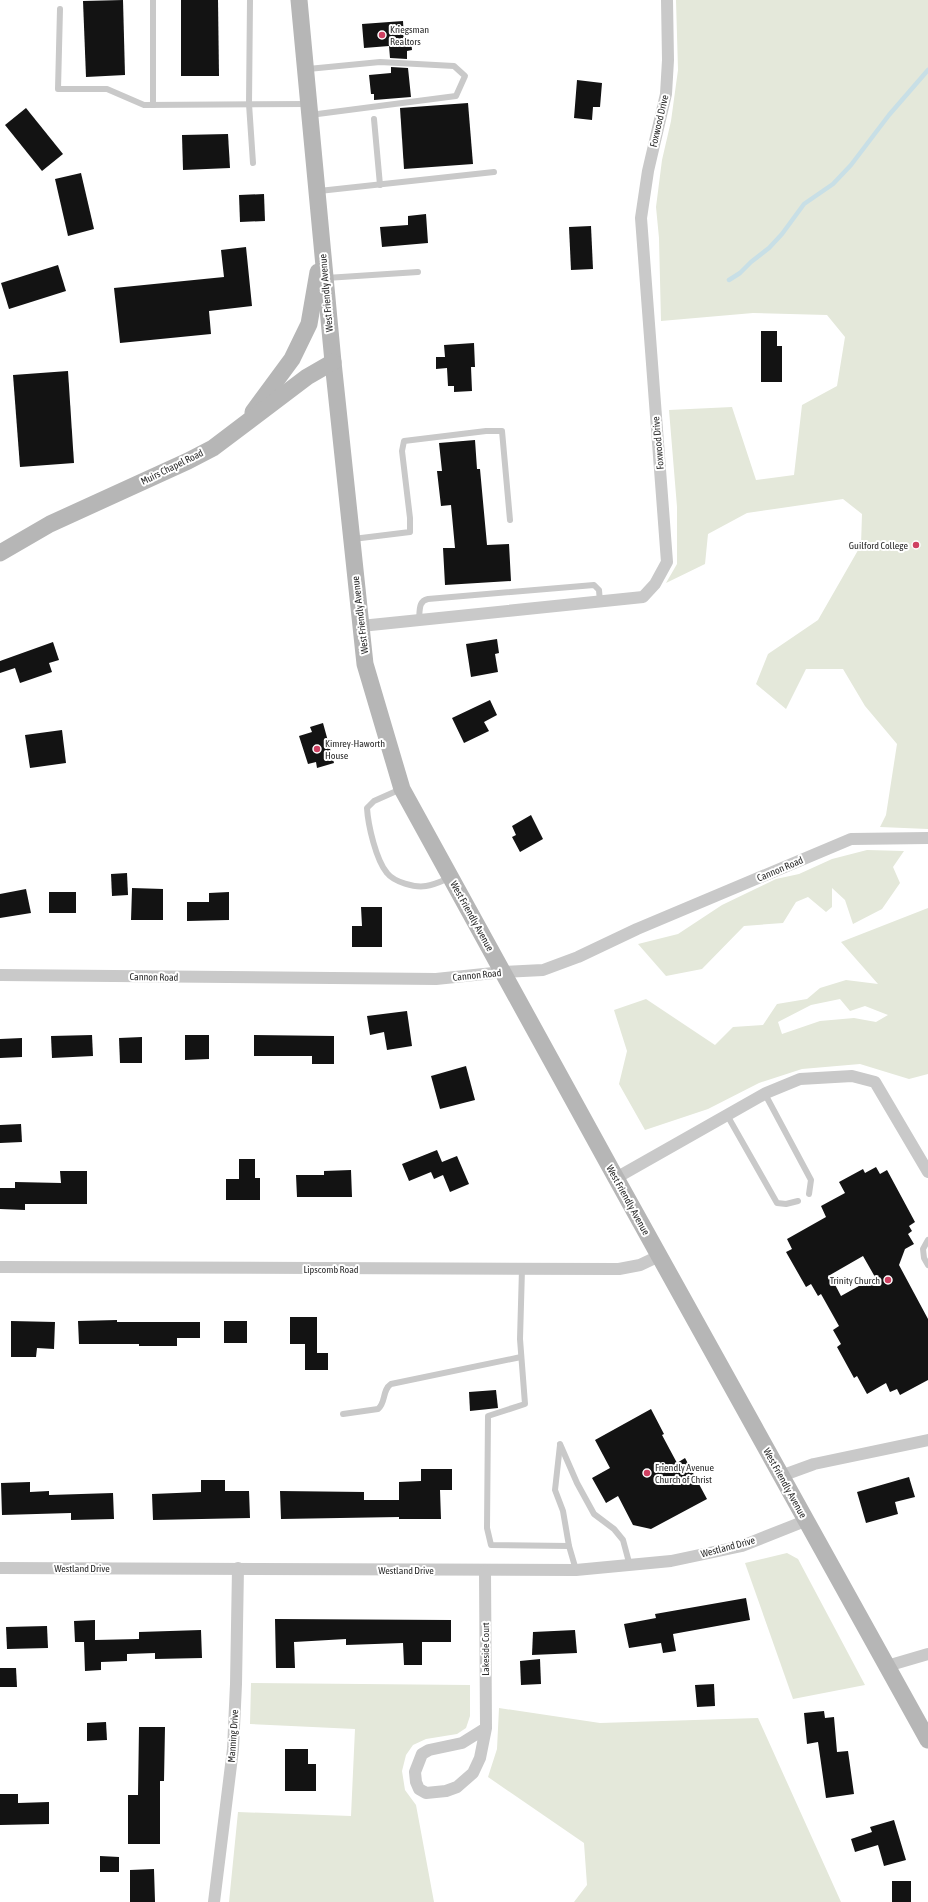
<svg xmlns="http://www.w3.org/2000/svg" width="928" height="1902" font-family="'Asap Condensed',sans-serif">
	<rect width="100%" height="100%" fill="#fff"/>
	<g fill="#e4e8da" fill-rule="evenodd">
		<polygon points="676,0 928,0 928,829 880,827 886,815 897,744 865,706 843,669 806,669 786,709 756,684 768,654 818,620 861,545 862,514 843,499 747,513 708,534 705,564 666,583 677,564 677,507 669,410 732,407 756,480 794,475 802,405 837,386 845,337 827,315 753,313 661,321 659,238 656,207 662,160 671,121 678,70"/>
		<polygon points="867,850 904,851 893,867 900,883 882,909 853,924 845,900 832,888 832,907 826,912 808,897 796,902 783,923 744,926 702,969 666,976 638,944 678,934 722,905 776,879 799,874 832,859"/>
		<path d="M928,908V1074L909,1079L860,1064L802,1069L759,1083L708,1109L645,1130L619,1084L627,1051L614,1010L646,999L715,1045L733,1027L763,1025L777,1004L807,999L820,988L846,980L878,984L841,942ZM840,999L850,1011L865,1006L888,1015L876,1022L854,1018L820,1021L782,1034L778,1022L811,1005Z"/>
		<polygon points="787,1553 798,1559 865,1685 793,1699 745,1563"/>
		<polygon points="251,1683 470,1685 470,1716 466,1728 457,1734 426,1739 413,1745 406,1755 402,1771 405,1790 416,1805 434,1902 229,1902 238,1812 351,1816 355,1729 250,1724"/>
		<polygon points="499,1708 600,1723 758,1718 841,1902 574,1902 587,1885 584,1843 488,1777 497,1749"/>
	</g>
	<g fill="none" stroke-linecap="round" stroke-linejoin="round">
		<polyline stroke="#c8dfe6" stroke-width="4.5" points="729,280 740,273 751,262 769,248 782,234 804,204 833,184 851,165 889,115 928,70"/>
	</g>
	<g fill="#131313" fill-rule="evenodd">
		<polygon points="123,0 125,75 86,77 83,1"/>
		<polygon points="181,0 218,0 219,76 181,76"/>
		<polygon points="403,21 404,39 411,39 412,50 407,51 407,59 390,58 389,46 364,48 362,24"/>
		<polygon points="391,67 408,68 411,97 374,100 374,94 371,94 369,75 391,73"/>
		<polygon points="577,80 602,83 600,107 593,107 592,120 574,118"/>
		<polygon points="468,103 473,164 404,169 400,108"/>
		<polygon points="26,108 63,154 42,171 5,125"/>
		<polygon points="228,134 230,168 183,170 182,135"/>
		<polygon points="81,173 94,229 68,236 55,179"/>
		<polygon points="264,194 265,221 240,222 239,195"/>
		<polygon points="426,214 428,243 382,247 380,227 408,225 408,216"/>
		<polygon points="591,226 593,269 571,270 569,227"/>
		<polygon points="246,247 252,306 209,311 211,334 120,343 114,288 224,277 221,250"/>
		<polygon points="58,265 66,291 9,309 1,283"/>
		<polygon points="761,331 777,331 777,346 782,346 782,382 761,382"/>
		<polygon points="474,343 475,367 471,367 472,391 454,392 454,386 448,386 447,368 436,369 436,357 445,357 444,345"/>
		<polygon points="68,371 74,463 20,467 13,375"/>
		<polygon points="475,440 477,469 480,469 487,545 509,544 511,581 445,585 443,548 455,548 451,505 441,506 437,471 442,471 439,443"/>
		<polygon points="497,639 499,653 495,654 498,672 471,677 466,644"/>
		<polygon points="53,642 59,660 49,663 52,672 20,683 15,668 0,673 0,661"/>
		<polygon points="490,700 497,715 484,722 489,731 464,743 452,718"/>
		<polygon points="323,723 334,763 317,768 316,762 308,764 299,736 312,732 310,727"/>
		<polygon points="62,730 66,763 30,768 25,735"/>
		<polygon points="531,815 543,839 520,852 512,837 516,835 512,826"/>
		<polygon points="127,873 128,895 112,896 111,874"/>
		<polygon points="132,888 163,889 163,920 131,920"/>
		<polygon points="26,889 31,913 0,918 0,894"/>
		<rect x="49" y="892" width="27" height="21"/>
		<polygon points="229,892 229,920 187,921 187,902 209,902 209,893"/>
		<polygon points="361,907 382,907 382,947 352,947 352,926 362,926"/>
		<polygon points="407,1011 412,1046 387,1050 384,1032 370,1035 367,1016"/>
		<polygon points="92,1035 93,1056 52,1058 51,1036"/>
		<polygon points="185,1035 209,1035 209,1059 185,1060"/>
		<polygon points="254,1035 334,1036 334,1064 312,1064 312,1056 254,1056"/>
		<polygon points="142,1037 142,1063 120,1063 119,1038"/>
		<polygon points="22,1038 22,1057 0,1058 0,1039"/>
		<polygon points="466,1066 475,1100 440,1109 431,1076"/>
		<polygon points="21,1124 22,1142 0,1143 0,1125"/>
		<polygon points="437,1150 442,1162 457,1156 469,1184 450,1192 443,1175 434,1179 431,1172 409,1181 402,1164"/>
		<polygon points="239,1159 255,1159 255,1178 260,1178 260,1200 226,1200 226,1179 239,1179"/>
		<path d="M876,1167L880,1174L887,1170L915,1222L909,1226L912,1231L908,1234L914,1244L905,1249L899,1265L928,1319V1380L900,1395L897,1389L890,1392L886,1383L867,1394L857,1376L854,1378L837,1347L841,1344L833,1330L839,1326L821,1294L818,1296L811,1284L806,1287L786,1252L792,1249L787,1239L826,1217L821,1206L845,1193L839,1182L863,1169L865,1173ZM863,1256L875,1277L841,1296L830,1275Z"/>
		<polygon points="351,1170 352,1197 297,1197 296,1175 324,1175 324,1171"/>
		<polygon points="60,1171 87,1171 87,1204 25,1204 25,1210 0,1209 0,1188 15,1188 15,1182 61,1183"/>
		<polygon points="290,1317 317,1317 317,1353 328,1353 328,1370 305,1370 305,1344 290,1344"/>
		<polygon points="117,1320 117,1322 200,1322 200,1338 177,1338 177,1346 139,1346 139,1344 79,1344 78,1321"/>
		<polygon points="11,1321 55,1322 54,1349 37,1348 36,1357 11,1357"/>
		<rect x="224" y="1321" width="23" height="22"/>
		<polygon points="496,1390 498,1408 470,1411 469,1392"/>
		<polygon points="651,1409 664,1434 662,1435 677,1463 685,1458 707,1499 651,1529 633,1525 618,1496 606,1503 592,1478 610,1468 595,1440"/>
		<polygon points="421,1469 452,1469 452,1490 440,1490 441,1519 399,1519 399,1517 281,1519 280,1491 364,1492 364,1500 399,1500 399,1482 421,1481"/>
		<polygon points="909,1477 915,1497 895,1502 898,1514 866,1523 857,1492"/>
		<polygon points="201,1480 225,1480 225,1491 249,1491 250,1518 153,1520 152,1494 201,1492"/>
		<polygon points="30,1482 30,1492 49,1491 49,1495 113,1493 114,1519 71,1520 71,1513 2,1515 1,1483"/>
		<polygon points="746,1598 750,1620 673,1634 676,1651 663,1653 661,1643 629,1648 624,1624 656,1618 655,1614"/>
		<polygon points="275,1619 451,1620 451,1642 422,1642 422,1665 404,1665 403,1643 346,1645 346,1639 294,1642 295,1668 276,1668"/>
		<polygon points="95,1620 95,1640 139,1639 139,1632 201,1630 202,1658 155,1659 155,1653 127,1654 127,1661 101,1662 101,1670 85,1671 84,1642 75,1642 74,1621"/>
		<polygon points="47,1626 48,1648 7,1649 6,1627"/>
		<polygon points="575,1630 577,1653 532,1655 533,1632"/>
		<polygon points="540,1659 541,1684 521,1685 520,1661"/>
		<polygon points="0,1668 16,1668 17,1687 0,1687"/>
		<polygon points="714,1684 715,1706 697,1707 695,1685"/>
		<polygon points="824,1711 825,1718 834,1717 837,1752 848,1751 854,1794 826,1798 818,1742 807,1744 804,1713"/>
		<polygon points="106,1722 107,1740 87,1741 87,1723"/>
		<polygon points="139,1727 165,1727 164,1781 160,1781 160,1844 128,1844 128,1795 138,1795"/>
		<polygon points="285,1749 308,1749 308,1764 316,1764 316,1791 285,1791"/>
		<polygon points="0,1794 18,1794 18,1803 49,1802 49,1824 0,1825"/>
		<polygon points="894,1820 906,1860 884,1866 878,1845 855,1852 851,1839 872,1832 870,1827"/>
		<polygon points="100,1856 119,1857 119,1872 100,1872"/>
		<polygon points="154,1869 155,1902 130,1902 130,1870"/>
		<rect x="892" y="1881" width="19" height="21"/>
	</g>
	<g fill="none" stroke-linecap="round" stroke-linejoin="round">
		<g stroke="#c9c9c9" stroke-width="6">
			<polyline points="250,0 249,104 253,163"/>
			<polyline points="60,9 58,89 107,89 144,105 307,104"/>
			<polyline points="308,69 380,62 454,66 465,76 456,96 310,115"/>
			<polyline points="153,105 153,0"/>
			<polyline points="374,119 380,185"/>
			<polyline points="319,191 494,172"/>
			<polyline points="326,278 418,272"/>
			<polyline points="353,539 410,532 410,518 402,451 404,441 486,431 502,431 510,520"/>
			<path d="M419,620C420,611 418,601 428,599L594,585L599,590L600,602"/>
			<path d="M401,789L374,801L367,808C368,825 376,860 387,873C394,882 415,888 426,886C434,885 442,881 449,878"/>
			<polyline points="765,1094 811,1180 809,1194"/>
			<polyline points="727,1115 777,1203 786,1204 798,1201"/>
			<polyline points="928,1240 923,1249 924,1258 928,1265"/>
			<polyline points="522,1269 520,1339 525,1404 488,1416 487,1528 491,1545 569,1546 576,1570"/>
			<path d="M343,1414L378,1409C386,1403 382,1390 391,1384L521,1357"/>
			<polyline points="560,1444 577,1483 594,1514 614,1529 623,1540 630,1566"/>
			<polyline points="560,1445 555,1490 563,1511 569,1546"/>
		</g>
		<g stroke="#c9c9c9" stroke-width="12">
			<polyline points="361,626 643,597 655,584 667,562 641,218 648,171 666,94 668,60 667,0"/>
			<polyline points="0,975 436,979 503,972 543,970 578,957 637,929 851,839 928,838"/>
			<polyline points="616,1178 766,1093 800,1079 852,1076 875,1082 928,1172"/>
			<polyline points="0,1267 619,1269 640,1265 659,1256"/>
			<polyline points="781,1476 814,1464 928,1440"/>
			<polyline points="0,1568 576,1570 671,1561 742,1546 805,1521"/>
			<polyline points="485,1571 486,1728 480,1758 473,1773 457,1787 446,1791 426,1793 419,1789 416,1782 415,1772 422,1754 429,1750 462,1743 486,1728"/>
			<polyline points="887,1666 928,1654"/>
			<polyline points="214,1902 233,1749 236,1684 238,1568"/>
		</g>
		<g stroke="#b6b6b6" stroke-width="17">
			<polyline points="299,0 333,362 365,664 402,789 616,1178 928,1740"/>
			<polyline points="253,412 292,359 309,324 318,272"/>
			<polyline points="0,553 50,524 188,461 213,448 307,377 333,362"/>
		</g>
	</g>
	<g fill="#cf4162" stroke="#fff" stroke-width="1.5">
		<circle cx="382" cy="35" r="4"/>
		<circle cx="916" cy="545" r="4"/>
		<circle cx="317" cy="749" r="4"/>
		<circle cx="888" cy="1280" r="4"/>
		<circle cx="647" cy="1473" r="4"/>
	</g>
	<g text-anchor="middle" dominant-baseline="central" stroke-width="4" stroke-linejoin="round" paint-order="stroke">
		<g font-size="10" fill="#2c2c2c" stroke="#fff" text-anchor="start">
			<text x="390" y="29">Kriegsman<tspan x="390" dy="12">Realtors</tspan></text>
			<text x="908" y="545" text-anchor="end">Guilford College</text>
			<text x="325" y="743">Kimrey-Haworth<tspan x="325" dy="12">House</tspan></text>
			<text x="880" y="1280" text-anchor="end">Trinity Church</text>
			<text x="655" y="1467">Friendly Avenue<tspan x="655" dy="12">Church of Christ</tspan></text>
		</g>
		<g font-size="10" fill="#2c2c2c" stroke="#fff">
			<text transform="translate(659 121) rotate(-77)">Foxwood Drive</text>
			<text transform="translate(326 293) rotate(-95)">West Friendly Avenue</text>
			<text transform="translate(658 443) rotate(-95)">Foxwood Drive</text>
			<text transform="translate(172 467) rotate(-26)">Muirs Chapel Road</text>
			<text transform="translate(360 615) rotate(-97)">West Friendly Avenue</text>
			<text transform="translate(780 869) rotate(-23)">Cannon Road</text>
			<text transform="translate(472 916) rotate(61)">West Friendly Avenue</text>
			<text transform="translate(477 975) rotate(-6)">Cannon Road</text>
			<text transform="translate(154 977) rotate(1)">Cannon Road</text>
			<text transform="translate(628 1200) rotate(61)">West Friendly Avenue</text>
			<text x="331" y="1269">Lipscomb Road</text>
			<text transform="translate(785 1483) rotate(61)">West Friendly Avenue</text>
			<text transform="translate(728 1547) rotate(-15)">Westland Drive</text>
			<text x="82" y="1568">Westland Drive</text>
			<text x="406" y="1570">Westland Drive</text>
			<text transform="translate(485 1649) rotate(-90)">Lakeside Court</text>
			<text transform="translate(233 1736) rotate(-86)">Manning Drive</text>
		</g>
	</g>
</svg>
